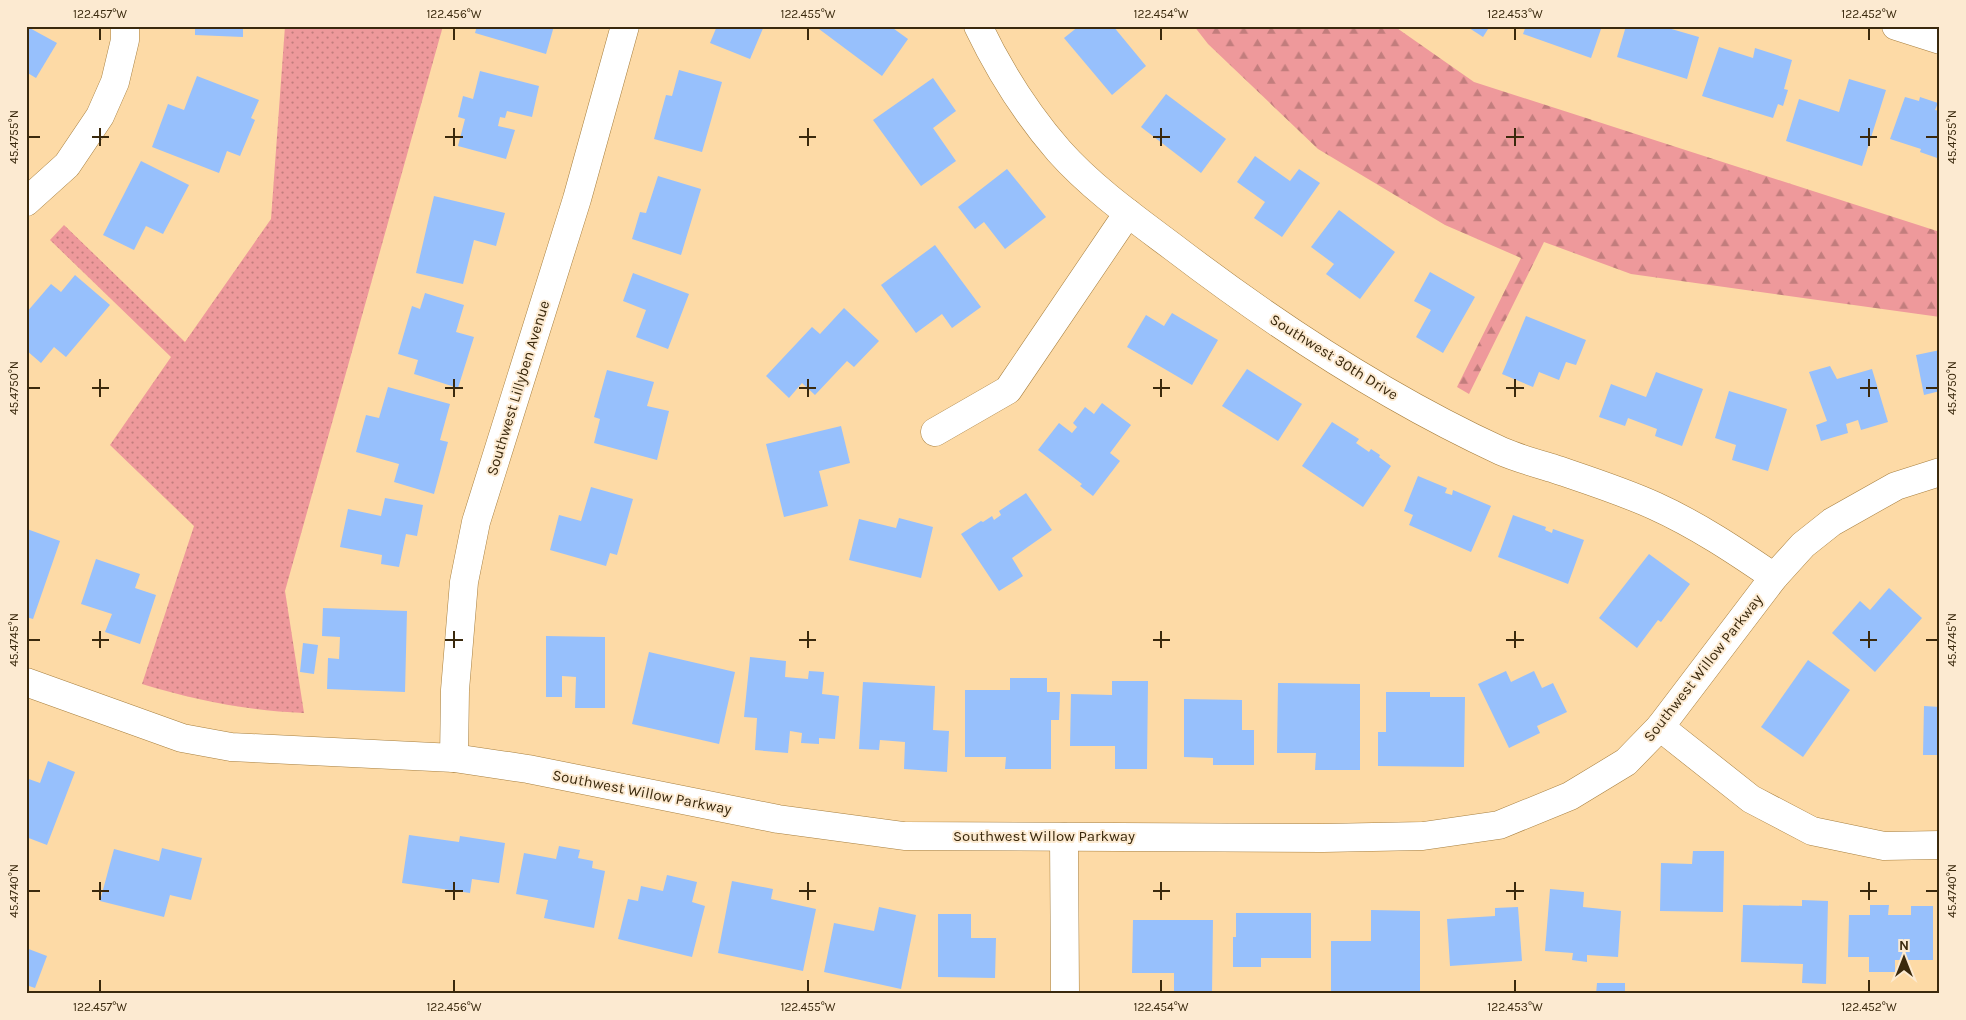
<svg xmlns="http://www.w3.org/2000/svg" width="1966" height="1020" font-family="Karla,sans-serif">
	<defs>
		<pattern id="grass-dots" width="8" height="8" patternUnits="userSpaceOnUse" patternTransform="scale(1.25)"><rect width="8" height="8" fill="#ee999b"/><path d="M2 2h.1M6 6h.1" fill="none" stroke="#c27d7d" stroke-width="1.8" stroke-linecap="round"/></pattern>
		<pattern id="forest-firs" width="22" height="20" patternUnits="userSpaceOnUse" patternTransform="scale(1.25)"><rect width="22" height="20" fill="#ee999b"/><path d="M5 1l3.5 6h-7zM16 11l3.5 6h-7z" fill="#c27d7d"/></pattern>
	</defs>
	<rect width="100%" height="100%" fill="#fddaa6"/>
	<path fill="url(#grass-dots)" d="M285,26H443L285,591L304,713C248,711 195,700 142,684L194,526L110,445L171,357L50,240L64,225L185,342L271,219Z"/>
	<polygon fill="url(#forest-firs)" points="1194,26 1394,26 1474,82 1940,232 1940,317 1631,274 1544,242 1469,394 1457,387 1521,258 1445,225 1318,149 1208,44"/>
	<g fill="#97c0fc">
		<polygon points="26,26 57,43 36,78 26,72"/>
		<polygon points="195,26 243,26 243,37 195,35"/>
		<polygon points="477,26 554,26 546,54 475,33"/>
		<polygon points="717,26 764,26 750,59 710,43"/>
		<polygon points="821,26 890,26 908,39 882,76 819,29"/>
		<polygon points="1079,26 1113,26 1146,66 1112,95 1064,38"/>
		<polygon points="1466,26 1490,26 1483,37"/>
		<polygon points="1526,26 1602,26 1591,58 1523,34"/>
		<polygon points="1626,26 1669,26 1668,28 1699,37 1687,79 1617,57"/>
		<polygon points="1719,47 1753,58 1755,48 1792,60 1784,89 1788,90 1783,106 1778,104 1773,118 1702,96"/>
		<polygon points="679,70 722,82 702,152 654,139 666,95 672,96"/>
		<polygon points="480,71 539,86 532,117 507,111 505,118 500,117 498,126 515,130 506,159 458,146 465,119 458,117 463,96 473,99"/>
		<polygon points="197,76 259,100 251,118 255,120 240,156 227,151 219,173 152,147 168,104 184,110"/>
		<polygon points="933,78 956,111 933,128 956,161 921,186 873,120"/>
		<polygon points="1849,79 1886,90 1862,166 1786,141 1799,99 1839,112"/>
		<polygon points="1166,94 1226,139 1201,173 1141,127"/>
		<polygon points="1905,97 1919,101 1920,97 1938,103 1935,110 1940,111 1940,159 1920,152 1921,149 1890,139"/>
		<polygon points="1255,156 1290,181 1299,169 1320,183 1282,237 1254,218 1265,202 1237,182"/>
		<polygon points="141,161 189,185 163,234 146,226 134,250 103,235"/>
		<polygon points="1007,169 1046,217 1005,249 984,222 975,229 958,207"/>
		<polygon points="658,176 701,189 681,255 632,239 640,212 646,213"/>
		<polygon points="434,196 505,213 496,246 474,240 463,284 416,273"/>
		<polygon points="1339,210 1395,252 1360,299 1326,274 1334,264 1311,247"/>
		<polygon points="935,245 981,307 952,328 942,314 916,333 881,285"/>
		<polygon points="1430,272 1475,297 1443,353 1416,337 1431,310 1414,301"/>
		<polygon points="633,273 689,294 668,349 636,337 646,310 623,301"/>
		<polygon points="75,275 110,305 66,357 54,347 41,363 26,350 26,313 51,284 61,292"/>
		<polygon points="425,293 464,305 456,332 474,337 458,388 414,374 418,360 398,354 412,306 420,309"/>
		<polygon points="844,308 879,341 854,367 847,361 815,395 802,383 789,398 766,376 812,327 820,334"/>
		<polygon points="1172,313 1218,340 1192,385 1127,347 1146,315 1164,326"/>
		<polygon points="1526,316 1586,340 1576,365 1566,362 1559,380 1539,372 1533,387 1502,374"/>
		<polygon points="1940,350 1940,391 1924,395 1916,355"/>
		<polygon points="1830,366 1837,379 1872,369 1888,422 1861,430 1858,420 1846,424 1848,433 1821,441 1816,425 1827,421 1809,372"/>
		<polygon points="1247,369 1302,404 1278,441 1222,406"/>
		<polygon points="607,370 654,382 647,406 669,411 657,460 594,443 600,419 594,417"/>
		<polygon points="1656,372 1703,389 1682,446 1655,436 1657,429 1628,418 1625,426 1599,417 1611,384 1646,397"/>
		<polygon points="388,387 450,404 440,440 448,442 434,494 394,482 399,464 356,452 366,415 379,418"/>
		<polygon points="1729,391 1787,409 1768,471 1732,460 1736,445 1715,438"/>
		<polygon points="1102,403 1131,425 1110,453 1120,461 1093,496 1080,486 1082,484 1038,450 1059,423 1072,433 1077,427 1073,423 1085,407 1094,414"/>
		<polygon points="1332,422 1359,439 1356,443 1369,452 1371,449 1380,455 1379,457 1391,466 1363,507 1302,466"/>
		<polygon points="841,426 850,463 819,471 828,506 784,517 766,444"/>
		<polygon points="1418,476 1447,488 1445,493 1452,495 1453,490 1491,506 1471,552 1409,525 1413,515 1404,511"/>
		<polygon points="591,487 633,499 617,555 610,553 606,566 550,550 559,515 581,521"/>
		<polygon points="1026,493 1052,530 1012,558 1023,576 999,591 961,534 981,521 983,522 992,516 994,520 1001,515 999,511"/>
		<polygon points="385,498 423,505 417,536 406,534 399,567 381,564 382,555 340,547 348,509 381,516"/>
		<polygon points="1513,515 1546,527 1545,530 1552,533 1553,529 1584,540 1568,584 1498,557"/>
		<polygon points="899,518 933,527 921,578 849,560 859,519 896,528"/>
		<polygon points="27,529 60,541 33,619 26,617"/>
		<polygon points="1649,554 1690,584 1661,622 1658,620 1637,648 1599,618"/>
		<polygon points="96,559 140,574 135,588 156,595 140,644 105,632 112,614 81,604"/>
		<polygon points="1889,588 1922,618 1875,672 1832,633 1860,601 1870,610"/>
		<polygon points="323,608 407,611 405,692 327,689 328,658 339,659 340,637 322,636"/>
		<polygon points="546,636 605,637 605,708 575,708 576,677 562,676 562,697 546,697"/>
		<polygon points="303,643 318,645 314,674 300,672"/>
		<polygon points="649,652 735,672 719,744 632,724"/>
		<polygon points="750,657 786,661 785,677 808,679 809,671 824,672 822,694 839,696 835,739 819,738 819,744 801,743 802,733 790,731 788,753 755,750 757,718 744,717"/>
		<polygon points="1808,660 1850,690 1803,757 1761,727"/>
		<polygon points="1506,671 1511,682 1534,671 1542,688 1553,683 1567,712 1537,726 1540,733 1509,748 1478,684"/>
		<polygon points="1010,678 1047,678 1047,692 1060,692 1059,720 1051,720 1051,769 1005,769 1006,757 965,757 965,690 1010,690"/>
		<polygon points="1112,681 1148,681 1147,769 1115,769 1115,746 1070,746 1071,694 1112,695"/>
		<polygon points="863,682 935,686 933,730 949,731 947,772 904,769 905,742 880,740 879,750 859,749"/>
		<polygon points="1278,683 1360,684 1360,770 1315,770 1316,753 1277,753"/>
		<polygon points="1386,692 1430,692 1430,697 1465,697 1464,767 1378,766 1378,732 1386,732"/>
		<polygon points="1184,699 1242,700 1242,730 1254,730 1254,765 1213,765 1213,758 1184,757"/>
		<polygon points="1924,706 1940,707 1940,755 1923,755"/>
		<polygon points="48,761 75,772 47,845 26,837 26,778 40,783"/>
		<polygon points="409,835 459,842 460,836 505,843 499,883 472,879 470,893 402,883"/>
		<polygon points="559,846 580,850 578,858 593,861 592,868 605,871 594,928 544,918 548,900 516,894 524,853 556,859"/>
		<polygon points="162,848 202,858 191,900 170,895 164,917 100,901 114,849 159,861"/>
		<polygon points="1693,851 1724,851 1723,912 1660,911 1661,863 1692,864"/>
		<polygon points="667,875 697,882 692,902 705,906 692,957 618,939 628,899 638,901 641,886 663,891"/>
		<polygon points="732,881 773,889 771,899 816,909 803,971 718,953"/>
		<polygon points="1550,889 1584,892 1583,907 1621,911 1618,957 1587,955 1587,962 1572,960 1573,953 1545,951"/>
		<polygon points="1802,900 1828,901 1826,984 1802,983 1803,964 1741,962 1743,905 1802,906"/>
		<polygon points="1870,905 1889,905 1888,915 1911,915 1911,906 1933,906 1933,960 1895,960 1895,972 1869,972 1869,957 1848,957 1849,915 1870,915"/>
		<polygon points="879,907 916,915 901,989 824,972 834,923 874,931"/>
		<polygon points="1518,907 1522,961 1450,966 1447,919 1495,916 1495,908"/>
		<polygon points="1371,910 1420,911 1420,994 1331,994 1331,941 1371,941"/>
		<polygon points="1236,913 1311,913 1311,958 1261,958 1261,967 1233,967 1233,937 1236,937"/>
		<polygon points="938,914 971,914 971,938 996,938 995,978 938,977"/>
		<polygon points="1133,920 1213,920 1212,994 1174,994 1174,973 1132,973"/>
		<polygon points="26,948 47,956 35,988 26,985"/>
		<polygon points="1597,983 1625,983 1625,994 1596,994"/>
	</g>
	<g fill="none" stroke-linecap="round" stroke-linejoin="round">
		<defs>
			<g id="street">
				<path d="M978,26C1000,72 1026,113 1059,151C1092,188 1133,217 1173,247C1275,325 1384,397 1501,451C1517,458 1535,463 1552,468C1587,480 1622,491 1655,506C1697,525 1736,551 1774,577"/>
				<polyline points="1896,26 1940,40"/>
				<polyline points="26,202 67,165 100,116 115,82 125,40 125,26"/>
				<polyline points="935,432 1008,390 1128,213"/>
				<polyline points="26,682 182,738 231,747 454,758 528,769 778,819 904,836 1323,838 1423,836 1499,825 1570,796 1626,762 1660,727 1774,577 1803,545 1832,522 1896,486 1940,472"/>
				<polyline points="1660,727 1751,799 1812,831 1884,846 1940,845"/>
				<polyline points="454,758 455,690 464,582 476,522 577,199 625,26"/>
				<polyline points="1064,837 1065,994"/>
			</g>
		</defs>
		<use href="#street" stroke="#a77f3e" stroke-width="29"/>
		<use href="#street" stroke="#fff" stroke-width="28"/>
	</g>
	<path fill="none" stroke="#3a290d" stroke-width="2" d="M100,28V40M454,28V40M808,28V40M1161,28V40M1515,28V40M1869,28V40M100,128V146M454,128V146M808,128V146M1161,128V146M1515,128V146M1869,128V146M28,137H40M92,137H109M445,137H463M799,137H816M1153,137H1170M1506,137H1524M1860,137H1877M1926,137H1938M100,379V397M454,379V397M808,379V397M1161,379V397M1515,379V397M1869,379V397M28,388H40M92,388H109M445,388H463M799,388H816M1153,388H1170M1506,388H1524M1860,388H1877M1926,388H1938M100,631V648M454,631V648M808,631V648M1161,631V648M1515,631V648M1869,631V648M28,640H40M92,640H109M445,640H463M799,640H816M1153,640H1170M1506,640H1524M1860,640H1877M1926,640H1938M100,882V900M454,882V900M808,882V900M1161,882V900M1515,882V900M1869,882V900M28,891H40M92,891H109M445,891H463M799,891H816M1153,891H1170M1506,891H1524M1860,891H1877M1926,891H1938M100,980V992M454,980V992M808,980V992M1161,980V992M1515,980V992M1869,980V992"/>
	<g text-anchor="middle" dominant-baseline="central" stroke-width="4" stroke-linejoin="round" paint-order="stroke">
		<g font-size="15" fill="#3a290d" stroke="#fcead1">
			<text transform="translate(1334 357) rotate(32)">Southwest 30th Drive</text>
			<text transform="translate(518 388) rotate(-73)">Southwest Lillyben Avenue</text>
			<text transform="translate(1703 668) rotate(-52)">Southwest Willow Parkway</text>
			<text transform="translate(642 792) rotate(11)">Southwest Willow Parkway</text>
			<text x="1044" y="836">Southwest Willow Parkway</text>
		</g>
	</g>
	<rect width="1966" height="1020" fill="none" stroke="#fcead1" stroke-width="55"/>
	<g transform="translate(1904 958)" stroke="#fcead1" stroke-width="4" paint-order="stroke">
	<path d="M0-4L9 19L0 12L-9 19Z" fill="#3a290d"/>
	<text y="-8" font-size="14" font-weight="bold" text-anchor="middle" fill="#3a290d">N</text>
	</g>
	<rect x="28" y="28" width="1910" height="964" fill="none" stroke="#3a290d" stroke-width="2"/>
	<g font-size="12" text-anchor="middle" fill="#3a290d">
		<text x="100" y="18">122.457°W</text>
		<text x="454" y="18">122.456°W</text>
		<text x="808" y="18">122.455°W</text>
		<text x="1161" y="18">122.454°W</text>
		<text x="1515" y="18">122.453°W</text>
		<text x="1869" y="18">122.452°W</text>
		<text transform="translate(14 137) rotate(-90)" y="4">45.4755°N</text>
		<text transform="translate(1952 137) rotate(-90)" y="4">45.4755°N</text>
		<text transform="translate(14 388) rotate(-90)" y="4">45.4750°N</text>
		<text transform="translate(1952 388) rotate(-90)" y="4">45.4750°N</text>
		<text transform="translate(14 640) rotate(-90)" y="4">45.4745°N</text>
		<text transform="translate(1952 640) rotate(-90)" y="4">45.4745°N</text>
		<text transform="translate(14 891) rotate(-90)" y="4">45.4740°N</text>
		<text transform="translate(1952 891) rotate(-90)" y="4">45.4740°N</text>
		<text x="100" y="1011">122.457°W</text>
		<text x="454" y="1011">122.456°W</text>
		<text x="808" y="1011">122.455°W</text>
		<text x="1161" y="1011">122.454°W</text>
		<text x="1515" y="1011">122.453°W</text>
		<text x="1869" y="1011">122.452°W</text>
	</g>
</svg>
